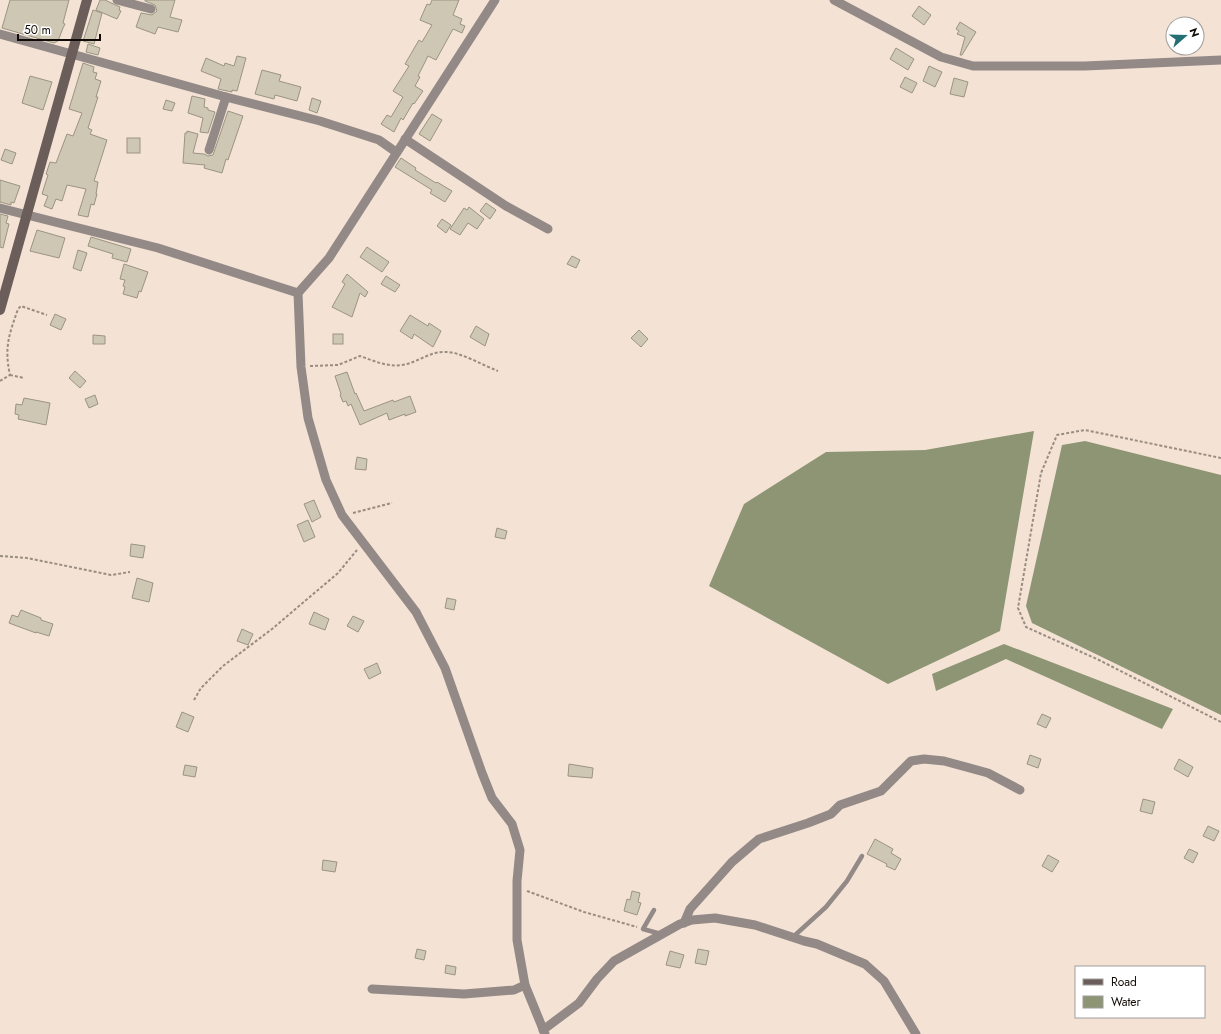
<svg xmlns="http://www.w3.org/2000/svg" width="1221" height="1034" font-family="Jost,sans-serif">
	<rect width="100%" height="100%" fill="#f4e3d4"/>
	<g fill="#8d9574">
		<polygon points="1034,431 1000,631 888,684 709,586 744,504 826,452 925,450"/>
		<polygon points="1085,441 1221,475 1221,715 1032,623 1026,606 1062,445"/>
		<polygon points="1004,644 1173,709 1162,729 1006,659 936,691 932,674"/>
	</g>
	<g fill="#cec7b3" stroke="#9b9482">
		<polygon points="10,0 69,0 63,23 65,24 63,28 58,41 54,43 2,28"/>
		<polygon points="100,0 105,0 120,7 119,10 121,11 117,19 96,10"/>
		<polygon points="145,0 175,0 170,17 182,20 178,32 158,27 155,34 136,27 141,13 152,15 157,11 155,5 145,1"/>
		<polygon points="432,0 459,0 453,15 462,19 460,24 465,26 462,33 453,29 436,60 428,56 418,76 420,77 415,86 423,91 414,104 413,103 403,120 401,118 394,132 381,124 387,115 391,117 403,97 393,91 409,66 405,64 419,40 422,42 432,25 420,20 427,4 430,5"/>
		<polygon points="919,6 931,15 924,25 912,16"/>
		<polygon points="93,10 102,13 94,44 83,41"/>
		<polygon points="960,22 976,32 962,55 960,55 965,37 957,34 959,31 956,29"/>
		<polygon points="88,44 100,48 98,55 86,52"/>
		<polygon points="896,48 914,59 908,70 890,59"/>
		<polygon points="237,56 246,58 237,91 232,90 232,92 218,89 221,79 201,71 206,58 224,66 225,63 234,66"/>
		<polygon points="83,63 94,67 93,72 97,73 95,79 101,81 96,97 98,97 88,128 92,130 90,134 107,140 94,181 98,182 96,194 97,194 94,205 91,204 88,217 78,215 86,189 67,185 62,201 56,199 52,209 44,206 48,196 42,194 48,175 46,174 50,162 56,163 67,134 73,136 82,113 69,109"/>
		<polygon points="929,66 942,72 935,87 923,81"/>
		<polygon points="262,70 281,75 279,81 301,87 297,101 275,95 274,99 255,94"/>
		<polygon points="30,76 52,82 43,110 22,103"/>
		<polygon points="905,77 917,83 912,93 900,87"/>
		<polygon points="954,78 968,82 964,97 950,94"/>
		<polygon points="192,96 205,99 204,107 208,108 208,110 215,112 208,133 200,132 203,118 188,113"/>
		<polygon points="312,98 321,101 317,113 309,110"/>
		<polygon points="166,100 175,103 172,111 163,109"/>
		<polygon points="228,111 243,116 228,160 226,159 222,173 204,168 205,165 183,163 185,133 187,133 187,131 198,134 193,153 204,154 208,156 213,155"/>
		<polygon points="432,114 442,120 430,141 419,134"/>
		<rect x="127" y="138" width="13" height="15"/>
		<polygon points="5,149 16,153 12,164 1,160"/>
		<polygon points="401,158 416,168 415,170 436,183 437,182 452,191 445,202 430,193 432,190 395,167"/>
		<polygon points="0,180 20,186 14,203 11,202 11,205 0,202"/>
		<polygon points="486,203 496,210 490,219 480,211"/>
		<polygon points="469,207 484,219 477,229 468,223 460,235 450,229 464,208 467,210"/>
		<polygon points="0,214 8,216 6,223 9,224 3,248 0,247"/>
		<polygon points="442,219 451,225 446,233 437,226"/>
		<polygon points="37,230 65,238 59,258 30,251"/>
		<polygon points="91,237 131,249 127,262 112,258 113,254 88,246"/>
		<polygon points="367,247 389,262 382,272 360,257"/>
		<polygon points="78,250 87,253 81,271 73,268"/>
		<polygon points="572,256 580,260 576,268 567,264"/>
		<polygon points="124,264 148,272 141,292 139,291 137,298 123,294 125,287 123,286 125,280 120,279"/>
		<polygon points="347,274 368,292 365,297 360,293 352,317 332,307 345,284 342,282"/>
		<polygon points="386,276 400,285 395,292 381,284"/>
		<polygon points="55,314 66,319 61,330 50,325"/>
		<polygon points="410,315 428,326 429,323 441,331 433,347 414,334 412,339 400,331"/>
		<polygon points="476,326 489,334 485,346 470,337"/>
		<polygon points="639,330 648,339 641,347 631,338"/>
		<rect x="333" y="334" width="10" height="10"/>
		<polygon points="93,335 105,336 105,344 93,344"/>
		<polygon points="75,371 86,381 80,388 69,378"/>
		<polygon points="347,372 355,394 356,393 364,411 393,400 394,402 410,396 416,412 405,416 405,414 389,420 387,413 360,425 351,404 348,406 346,401 343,402 340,395 341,394 335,376"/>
		<polygon points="95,395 98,404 89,408 85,399"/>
		<polygon points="24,398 50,403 46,425 18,419 19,415 15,414 16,404 22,405"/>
		<polygon points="357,457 367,459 366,470 355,469"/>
		<polygon points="314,500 321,517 312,522 304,504"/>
		<polygon points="308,520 315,537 304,542 297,525"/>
		<polygon points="497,528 507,531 505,539 495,537"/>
		<polygon points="131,544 145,546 143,558 130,556"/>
		<polygon points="137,578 153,583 149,602 132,598"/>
		<polygon points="447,598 456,600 454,610 445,608"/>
		<polygon points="21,610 41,618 41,620 53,624 49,636 36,632 36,633 9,623 12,615 18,617"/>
		<polygon points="314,612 329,619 325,630 309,624"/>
		<polygon points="353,616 364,621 358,632 347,626"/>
		<polygon points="242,629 253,634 248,645 237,641"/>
		<polygon points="377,663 381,673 369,679 364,669"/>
		<polygon points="182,712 194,717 188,732 176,727"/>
		<polygon points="1042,714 1051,718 1046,728 1037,724"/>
		<polygon points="1030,755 1041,759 1038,768 1027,764"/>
		<polygon points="1179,759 1193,767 1188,777 1174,769"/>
		<polygon points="569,764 593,768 592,778 568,776"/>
		<polygon points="185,765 197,767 195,777 183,775"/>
		<polygon points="1143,799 1155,802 1152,814 1140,811"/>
		<polygon points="1208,826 1219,831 1214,841 1203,836"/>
		<polygon points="875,839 893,849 891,853 901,859 895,870 886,866 887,864 867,854"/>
		<polygon points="1189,849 1198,853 1193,863 1184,858"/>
		<polygon points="1048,855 1059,861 1052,872 1042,866"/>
		<polygon points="323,860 337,862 335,872 322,870"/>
		<polygon points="632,891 640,893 638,902 641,903 637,915 624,911 627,899 630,900"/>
		<polygon points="417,949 426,951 424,960 415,958"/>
		<polygon points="698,949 709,951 706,965 695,963"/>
		<polygon points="670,951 684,955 680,968 666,965"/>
		<polygon points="446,965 456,967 455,975 445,973"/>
	</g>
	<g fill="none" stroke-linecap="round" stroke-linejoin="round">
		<g stroke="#998c82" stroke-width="2" stroke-dasharray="3 2" stroke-linecap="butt">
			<path d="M310,366L338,365L360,356C374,361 387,367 402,365C417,363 430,351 446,352C461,352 484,366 498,371"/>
			<polyline points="10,375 24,378"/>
			<path d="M0,381L10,375C4,347 9,335 18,309L21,306L47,315"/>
			<polyline points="1221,458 1085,430 1057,435 1041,473 1018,608 1026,627 1099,660 1221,722"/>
			<polyline points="353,513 392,503"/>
			<polyline points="0,556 27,558 111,575 130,572"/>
			<polyline points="194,700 201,688 223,666 272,629 338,573 357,550"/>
			<polyline points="527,891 584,912 637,927"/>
		</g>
		<g stroke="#938987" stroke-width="4.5">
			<polyline points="654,910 643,929 661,934"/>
			<polyline points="793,937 826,907 847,881 862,856"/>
		</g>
		<g stroke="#938987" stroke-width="9">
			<polyline points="117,0 151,9"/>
			<polyline points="495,0 329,258 298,293 301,367 308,418 326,480 342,515 416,612 445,668 482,773 492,798 512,824 520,850 517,881 517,940 525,985 545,1034"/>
			<polyline points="834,0 941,57 973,66 1085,66 1221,60"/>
			<polyline points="0,34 226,97 320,121 379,140 396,152"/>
			<polyline points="405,139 506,206 548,229"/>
			<polyline points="209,150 226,97"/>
			<polyline points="0,208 158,248 298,293"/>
			<polyline points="684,923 690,909 732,862 759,839 808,823 831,814 840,805 881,791 911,761 924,759 944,761 988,773 1020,790"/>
			<polyline points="372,989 464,994 514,990 525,985"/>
			<polyline points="543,1030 579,1003 597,979 614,961 680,924 692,920 715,918 755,925 804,941 817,944 865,964 884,981 916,1034"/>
		</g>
		<polyline stroke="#6b5e5a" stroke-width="10" points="0,310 87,0"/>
	</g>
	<rect x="1075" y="966" width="130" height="52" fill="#ffffff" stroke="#a09d9c"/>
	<rect x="1083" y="979" width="20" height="6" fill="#6b5e5a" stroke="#a09d9c"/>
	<text x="1111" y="986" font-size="12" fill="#110b07">Road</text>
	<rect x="1083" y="996" width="20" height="12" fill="#8d9574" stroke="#a09d9c"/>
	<text x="1111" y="1006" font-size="12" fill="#110b07">Water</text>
	<g transform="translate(1185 36) rotate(70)"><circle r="19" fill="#ffffff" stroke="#a09d9c"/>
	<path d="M0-3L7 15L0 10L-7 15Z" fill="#246f74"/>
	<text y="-6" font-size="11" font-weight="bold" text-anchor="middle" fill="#110b07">N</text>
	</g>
	<path d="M18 34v6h82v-6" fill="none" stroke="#110b07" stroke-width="2"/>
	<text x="24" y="34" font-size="12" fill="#110b07" stroke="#ffffff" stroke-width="3" paint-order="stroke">50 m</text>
</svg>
